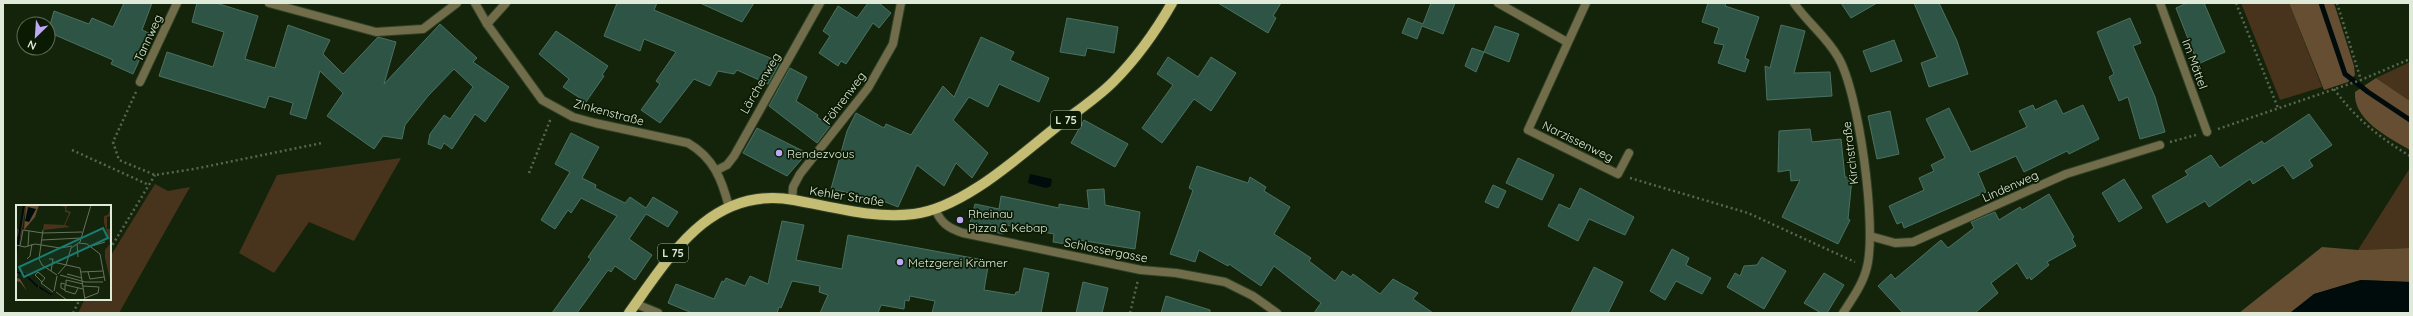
<svg xmlns="http://www.w3.org/2000/svg" width="2413" height="316" font-family="Quicksand,sans-serif">
	<rect width="100%" height="100%" fill="#14240a"/>
	<g fill="#48341c">
		<polygon points="2241,3 2289,3 2322,87 2280,100"/>
		<polygon points="2410,62 2410,101 2376,78"/>
		<polygon points="401,158 354,241 309,222 274,273 239,253 277,175"/>
		<polygon points="2410,168 2410,248 2358,250"/>
		<polygon points="155,184 168,191 190,187 119,313 78,313 85,299 110,299 110,257"/>
	</g>
	<g fill="#664e33">
		<polygon points="2289,3 2334,3 2354,66 2355,75 2348,82 2324,90"/>
		<path d="M2376,78L2410,101V150C2388,137 2353,120 2355,92Z"/>
		<polygon points="2322,247 2358,250 2410,248 2410,282 2361,280 2314,294 2290,313 2239,313"/>
	</g>
	<g fill="#000b0c">
		<polygon points="1030,174 1052,179 1051,186 1046,188 1028,183"/>
		<polygon points="2361,280 2410,282 2410,313 2290,313 2314,294"/>
	</g>
	<g fill="none" stroke-linecap="round" stroke-linejoin="round">
		<polyline stroke="#000b0c" stroke-width="5" points="2321,3 2345,74 2368,92 2410,120"/>
	</g>
	<g fill="#2d5445" stroke="#4b7161">
		<polygon points="124,3 152,3 142,30 151,34 133,74 111,64 113,60 48,32 54,11 89,24 92,18 113,27"/>
		<polygon points="197,3 216,3 258,16 245,59 275,68 288,25 330,40 323,54 343,74 378,37 396,42 384,84 440,24 477,58 473,62 509,87 485,122 475,114 452,149 444,143 441,149 428,144 430,134 444,115 450,119 473,87 454,69 428,96 405,125 402,139 383,136 374,149 327,116 343,93 320,71 306,119 290,114 293,103 269,96 265,108 159,76 167,52 213,67 224,32 192,22"/>
		<polygon points="617,3 657,3 654,10 780,62 768,84 737,70 734,74 718,71 710,86 694,79 660,123 641,110 660,84 656,81 676,52 644,39 640,51 604,36"/>
		<polygon points="700,3 754,3 742,22"/>
		<polygon points="868,3 879,3 891,13 879,28 873,23 846,64 841,61 838,66 819,53 830,36 823,31 838,6 857,18"/>
		<polygon points="1218,3 1281,3 1273,16 1276,18 1268,33"/>
		<polygon points="1431,3 1455,3 1443,34 1422,26 1417,39 1402,33 1408,18 1423,24"/>
		<polygon points="1708,3 1726,3 1725,6 1759,17 1745,58 1749,60 1745,72 1718,63 1724,45 1714,43 1719,28 1702,22"/>
		<polygon points="1841,3 1877,3 1851,18"/>
		<polygon points="1914,3 1939,3 1957,41 1968,74 1929,87 1921,63 1937,57"/>
		<polygon points="2187,3 2204,3 2225,52 2198,64 2176,8"/>
		<polygon points="1067,18 1118,27 1114,53 1087,48 1085,56 1060,52"/>
		<polygon points="2130,18 2141,43 2133,46 2155,97 2165,132 2140,139 2128,97 2119,101 2109,77 2114,74 2097,32"/>
		<polygon points="1781,25 1805,31 1794,73 1830,72 1832,96 1767,100 1765,66 1770,68"/>
		<polygon points="1495,26 1519,34 1509,62 1484,52"/>
		<polygon points="556,31 608,66 602,75 604,76 586,102 563,87 569,79 539,54"/>
		<polygon points="981,37 1014,52 1010,60 1049,78 1039,102 999,84 988,107 969,97 953,120 988,153 972,178 956,163 944,186 917,165 898,207 878,199 831,189 847,131 856,113 884,128 886,124 911,135 943,86 954,97"/>
		<polygon points="1894,40 1902,61 1871,72 1863,51"/>
		<polygon points="1472,48 1484,52 1476,72 1465,66"/>
		<polygon points="1168,57 1198,77 1211,57 1236,73 1211,111 1194,99 1162,143 1142,128 1173,85 1157,74"/>
		<polygon points="790,68 807,77 796,101 818,115 817,117 830,126 817,143 769,106"/>
		<polygon points="2056,100 2063,114 2083,105 2099,139 2069,154 2067,151 2024,172 2016,156 1978,173 1986,192 1904,228 1902,222 1897,224 1889,206 1924,190 1919,178 1934,171 1931,165 1945,158 1926,119 1949,108 1971,152 2027,127 2019,111 2033,105 2035,110"/>
		<polygon points="1890,111 1899,154 1877,159 1868,116"/>
		<polygon points="2309,114 2332,145 2309,160 2313,166 2293,179 2283,165 2253,184 2250,179 2209,207 2205,201 2167,223 2152,196 2188,175 2185,171 2211,155 2220,168 2262,141 2264,144"/>
		<polygon points="1084,120 1128,144 1115,167 1071,143"/>
		<polygon points="757,128 807,153 787,176 743,153"/>
		<polygon points="1810,129 1812,142 1841,139 1845,177 1852,178 1848,219 1850,220 1838,244 1782,217 1800,180 1791,181 1790,170 1778,172 1779,131"/>
		<polygon points="571,133 599,147 582,178 596,185 595,188 625,203 630,197 646,208 653,197 678,212 668,227 646,214 629,239 652,255 635,280 615,266 611,272 608,270 577,313 552,313 591,259 588,257 617,216 581,198 571,213 568,210 555,229 541,220 570,172 555,164"/>
		<polygon points="1518,158 1554,175 1542,200 1506,183"/>
		<polygon points="1197,166 1248,183 1250,177 1266,187 1264,191 1290,207 1274,234 1311,258 1309,261 1335,281 1342,271 1351,277 1353,274 1380,294 1393,279 1418,293 1413,299 1433,313 1314,313 1321,303 1274,266 1261,286 1229,264 1228,266 1199,250 1195,262 1170,254 1193,190 1189,188"/>
		<polygon points="2124,179 2142,208 2119,222 2102,193"/>
		<polygon points="1493,185 1506,191 1498,208 1485,202"/>
		<polygon points="1580,188 1634,217 1625,235 1589,219 1578,241 1548,226 1559,204 1570,209"/>
		<polygon points="1104,189 1105,205 1140,212 1135,249 1079,240 1078,246 1053,242 1054,234 1006,225 1003,234 969,226 975,204 999,209 1001,196 1059,208 1059,204 1089,209 1087,190"/>
		<polygon points="2049,194 2074,237 2072,239 2076,246 2047,262 2049,265 2031,280 2030,277 2027,279 2017,263 1991,283 1998,293 1975,313 1903,313 1878,286 1891,274 1895,279 1941,240 1948,248 1974,228 1971,222 1995,212 1999,220 2020,207 2022,210"/>
		<polygon points="782,221 804,225 796,260 842,269 848,235 989,261 984,290 1015,295 1016,292 1019,292 1024,268 1049,273 1041,313 932,313 935,301 910,296 909,301 905,300 904,309 881,305 878,313 820,313 828,295 819,292 820,286 792,281 781,308 779,307 777,313 692,313 668,303 676,284 714,299 722,281 724,282 726,278 745,286 750,276 768,284"/>
		<polygon points="1672,249 1689,258 1686,265 1711,278 1702,294 1676,281 1665,300 1650,291"/>
		<polygon points="1762,257 1786,271 1764,309 1727,287 1735,273 1740,276 1744,266 1757,265"/>
		<polygon points="1594,267 1623,282 1608,313 1571,313"/>
		<polygon points="1824,273 1844,285 1827,313 1821,313 1804,303"/>
		<polygon points="1083,282 1108,288 1102,313 1076,313"/>
		<polygon points="1166,296 1210,310 1210,313 1161,313"/>
	</g>
	<g fill="none" stroke-linecap="round" stroke-linejoin="round">
		<defs>
			<g id="minor">
				<polyline points="269,3 376,32 423,29 457,3"/>
				<path d="M475,3L487,24L542,100L573,117L595,123L688,143C714,158 722,180 729,207"/>
				<polyline points="1498,3 1567,42"/>
				<polyline points="1586,3 1528,130 1618,174 1629,153"/>
				<path d="M1794,3C1807,22 1826,36 1838,57C1859,92 1877,227 1867,267C1863,284 1852,299 1843,313"/>
				<polyline points="2160,3 2207,132"/>
				<polyline points="487,24 506,3"/>
				<polyline points="140,82 177,3"/>
				<polyline points="717,170 727,165 734,156 820,3"/>
				<polyline points="792,200 793,187 800,174 868,88 893,44 901,3"/>
				<path d="M935,209C941,223 948,228 963,233L1141,270L1176,273L1225,282L1253,296L1277,313"/>
				<polyline points="1870,236 1895,243 1913,242 2066,174 2160,145"/>
				<polyline points="636,304 658,313"/>
			</g>
			<path id="primary" d="M629,313C670,256 711,185 794,200C834,207 873,219 914,214C963,208 1017,158 1055,128C1074,113 1096,99 1113,82C1136,59 1156,31 1172,3"/>
		</defs>
		<use href="#minor" stroke="#304027" stroke-width="10"/>
		<use href="#primary" stroke="#304027" stroke-width="12"/>
		<g stroke="#58664f" stroke-width="2.5" stroke-dasharray="2 3" stroke-linecap="butt">
			<polyline points="2236,3 2278,108"/>
			<polyline points="2337,3 2361,80"/>
			<path d="M2334,89C2355,118 2380,138 2410,156"/>
			<polyline points="136,92 113,142 119,160 155,175 194,169 322,143"/>
			<polyline points="2218,129 2361,80 2410,59"/>
			<polyline points="2170,142 2196,135"/>
			<polyline points="72,150 149,185"/>
			<polyline points="529,173 551,118"/>
			<polyline points="1630,178 1748,213 1855,262"/>
			<polyline points="110,249 155,175"/>
			<polyline points="73,313 80,299"/>
			<polyline points="1130,313 1138,280"/>
		</g>
		<use href="#minor" stroke="#716d4b" stroke-width="8"/>
		<use href="#primary" stroke="#c6bd74" stroke-width="10"/>
	</g>
	<g fill="#bea9f4" stroke="#0b1a03" stroke-width="1.5">
		<circle cx="779" cy="153" r="4"/>
		<circle cx="960" cy="220" r="4"/>
		<circle cx="900" cy="262" r="4"/>
	</g>
	<g text-anchor="middle" dominant-baseline="central" stroke-width="3.5" stroke-linejoin="round" paint-order="stroke">
		<g fill="#0b1a03" stroke="#9fac99" stroke-width="1">
			<rect x="1051" y="111" width="30" height="18" rx="3"/>
			<rect x="658" y="244" width="30" height="18" rx="3"/>
		</g>
		<g font-size="11" font-weight="bold" fill="#dfead9">
			<text x="1066" y="120">L 75</text>
			<text x="673" y="253">L 75</text>
		</g>
		<g font-size="12" fill="#dfead9" stroke="#0b1a03">
			<text transform="translate(148 38) rotate(-65)">Tannweg</text>
			<text transform="translate(2195 64) rotate(70)">Im Mättel</text>
			<text transform="translate(760 83) rotate(-60)">Lärchenweg</text>
			<text transform="translate(844 98) rotate(-53)">Föhrenweg</text>
			<text transform="translate(609 112) rotate(15)">Zinkenstraße</text>
			<text transform="translate(1578 141) rotate(26)">Narzissenweg</text>
			<text transform="translate(1850 153) rotate(-97)">Kirchstraße</text>
			<text transform="translate(2010 186) rotate(-24)">Lindenweg</text>
			<text transform="translate(847 196) rotate(9)">Kehler Straße</text>
			<text transform="translate(1106 250) rotate(11)">Schlossergasse</text>
		</g>
		<g font-size="12" fill="#dfead9" stroke="#0b1a03" text-anchor="start">
			<text x="787" y="153">Rendezvous</text>
			<text x="968" y="213">Rheinau<tspan x="968" dy="14">Pizza &amp; Kebap</tspan></text>
			<text x="908" y="262">Metzgerei Krämer</text>
		</g>
	</g>
	<g transform="translate(16 205)">
		<rect width="95" height="95" fill="#14240a"/>
		<path d="M8,0H10L5,32L0,31V22L4,26ZM41,0H51L50,5L55,7L49,20L54,22L27,25L28,19L48,20L53,8L49,7V2ZM95,2V11L91,12V24H95L94,74L89,53V45L94,39L88,18V11L92,10Z" fill="#48341c"/>
		<path d="M10,0H23L19,12L8,25ZM0,66L10,68L23,82L35,88L36,91L20,81L9,69L2,68L1,73L4,74L11,86L4,77L0,76Z" fill="#664e33"/>
		<path d="M12,2L20,4L13,17L9,16Z" fill="#000b0c"/>
		<path fill="none" stroke="#000b0c" stroke-width="2" d="M0,50L8,0M0,67L9,69L22,82M23,82L36,90"/>
		<path fill="none" stroke="#65735d" stroke-width="1" d="M27,25L23,54L26,60L41,70M26,35L65,33M63,38L71,39L84,49L89,76M61,39L62,52M0,40L9,42L19,39L44,43L56,41M4,41L7,25L27,28L66,27M12,41L13,26M76,41L89,37M11,54L14,51L16,39M33,54H37L35,66M37,57L64,63L69,95M65,67L87,66M72,67L74,74L88,72M42,69L50,60L55,43L64,37L75,0M51,69L66,73M44,70L69,77H87M26,77L19,70L22,67L29,73L26,77L25,78L37,87M50,80V75L67,79M67,81L83,82L82,88L69,93M62,83L59,89L49,86V80H50L67,84M49,85L45,83V78L49,79M38,86L41,71M40,87L51,95"/>
		<path fill="#197c73" fill-opacity="0.15" stroke="#197c73" stroke-width="2" d="M87,23L92,33L8,72L3,62Z"/>
		<rect width="95" height="95" fill="none" stroke="#dfead9" stroke-width="2"/>
	</g>
	<rect width="2413" height="316" fill="none" stroke="#dfead9" stroke-width="8"/>
	<g transform="translate(36 36) rotate(205)"><circle r="19" fill="#0b1a03" stroke="#606d59"/>
	<path d="M0-3L7 15L0 10L-7 15Z" fill="#bea9f4"/>
	<text y="-6" font-size="11" font-weight="bold" text-anchor="middle" fill="#dfead9">N</text>
	</g>
</svg>
